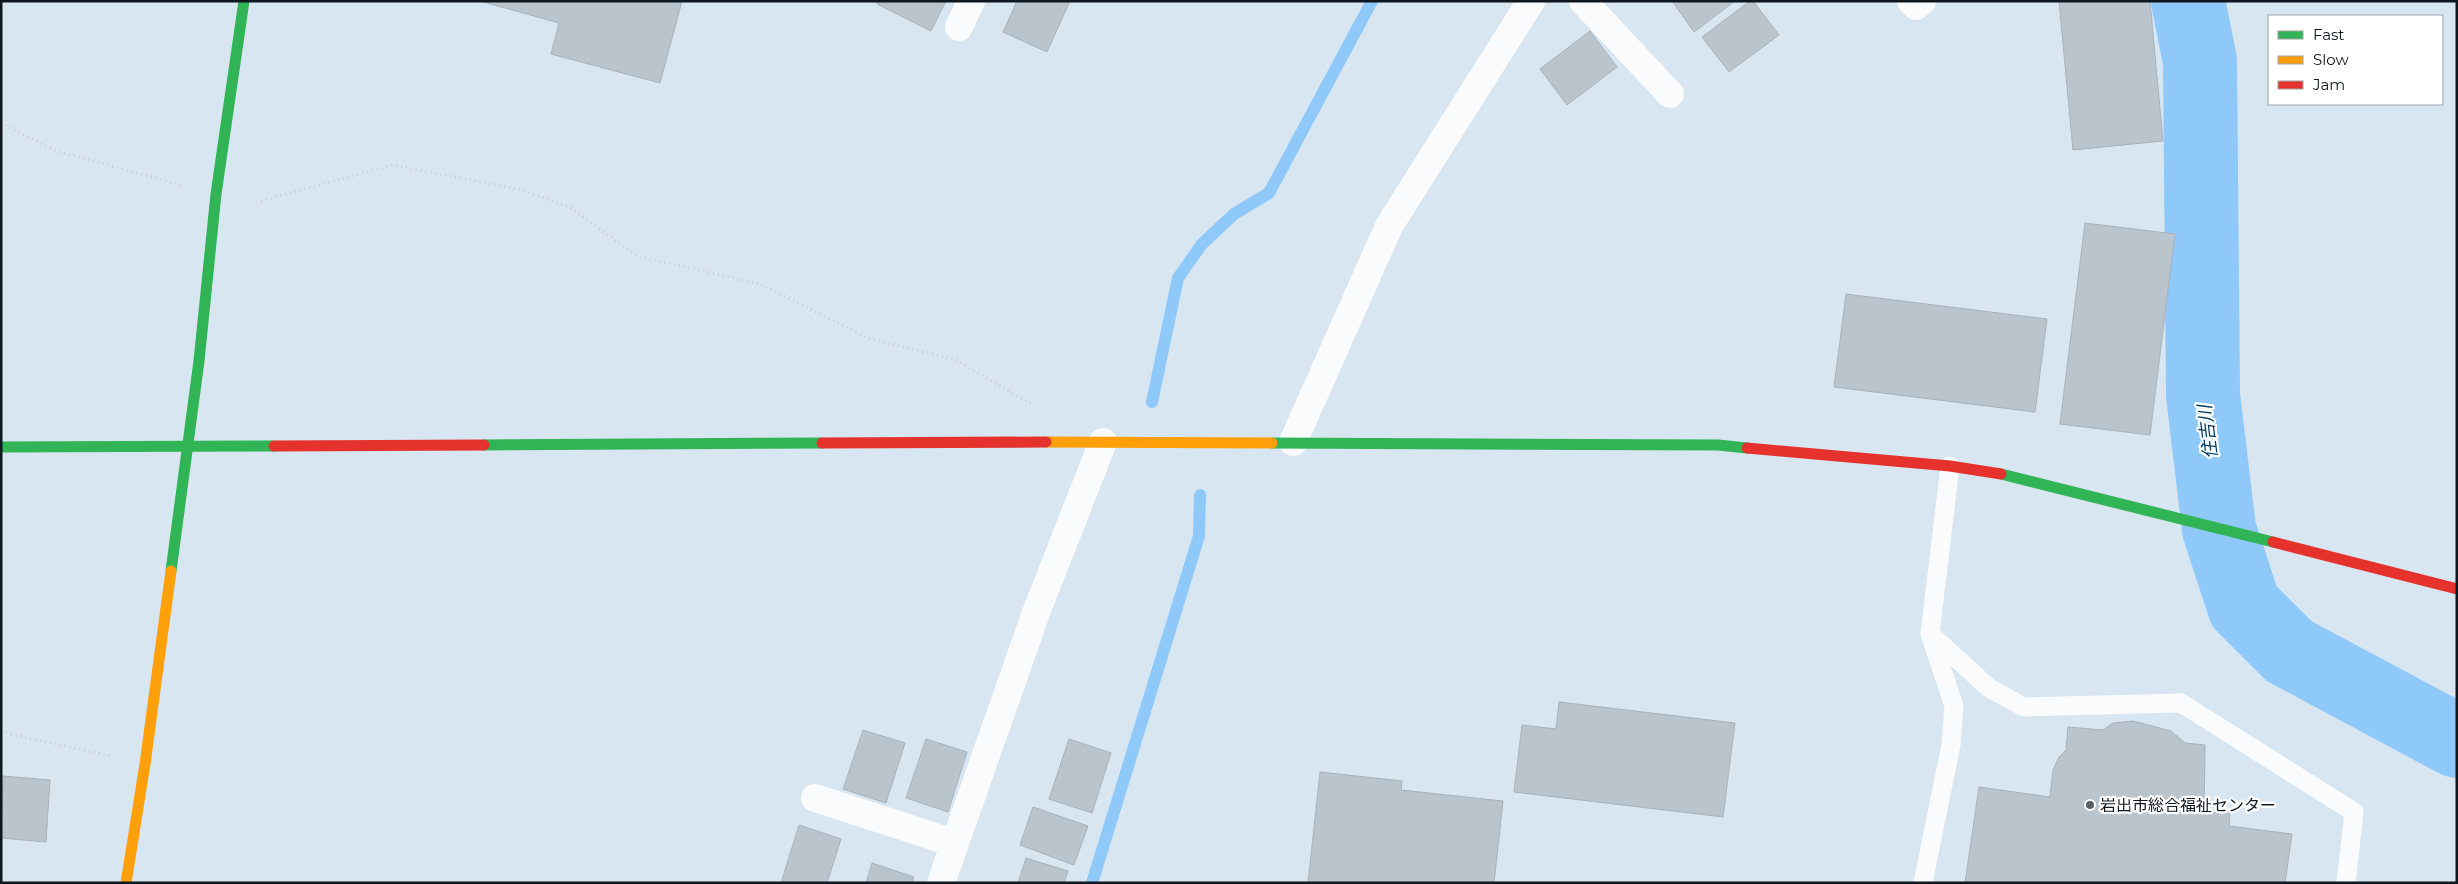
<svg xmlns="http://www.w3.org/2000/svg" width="2458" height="884" font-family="Montserrat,'Noto Sans JP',sans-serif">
	<rect width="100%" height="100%" fill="#d8e6f2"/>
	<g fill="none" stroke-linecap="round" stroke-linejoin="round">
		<g stroke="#8ec9f9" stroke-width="12">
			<polyline points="1152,402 1178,278 1202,244 1234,214 1269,193 1372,1"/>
			<polyline points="1092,883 1199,536 1200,495"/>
		</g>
		<polyline stroke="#8ec9f9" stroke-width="74" points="2188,1 2200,61 2203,395 2219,529 2244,606 2289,651 2457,741"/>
	</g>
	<g fill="#b9c4cd" stroke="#a8b2bb">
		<polygon points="480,1 682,1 660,83 551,54 559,23"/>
		<polygon points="878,1 946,1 931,31 877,4"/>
		<polygon points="1017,1 1070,1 1047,52 1003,32"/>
		<polygon points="1672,1 1735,1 1694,32"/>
		<polygon points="1750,1 1753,1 1779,35 1729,72 1702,37"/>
		<polygon points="2059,1 2150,1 2163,141 2073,150"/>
		<polygon points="1590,31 1617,67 1567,105 1540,69"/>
		<polygon points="2085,223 2175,234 2150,435 2060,424"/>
		<polygon points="1846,294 2047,319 2035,412 1834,387"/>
		<polygon points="1559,702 1735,723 1723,817 1514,792 1522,725 1556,729"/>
		<polygon points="2133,721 2171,731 2185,743 2205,745 2204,812 2230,813 2229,826 2292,834 2285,883 1965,883 1979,787 2050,797 2053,770 2059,757 2066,750 2068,727 2103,730 2113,723"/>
		<polygon points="863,730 905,743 886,803 843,789"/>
		<polygon points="926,739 967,752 948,812 906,798"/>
		<polygon points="1069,739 1111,753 1092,813 1049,799"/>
		<polygon points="1320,772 1402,781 1401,790 1503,801 1494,883 1308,883"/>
		<polygon points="3,776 50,780 46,842 1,838"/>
		<polygon points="1033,807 1088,826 1074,865 1020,845"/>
		<polygon points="799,825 841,839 827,883 781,883"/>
		<polygon points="1026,858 1068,871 1064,883 1018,883"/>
		<polygon points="872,863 914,877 912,883 866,883"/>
	</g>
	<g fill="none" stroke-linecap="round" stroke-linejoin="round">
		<g stroke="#cacdd1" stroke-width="3" stroke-dasharray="1 4" stroke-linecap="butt">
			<polyline points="1,123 56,151 181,185"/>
			<polyline points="261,201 393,165 522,190 571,208 637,256 760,284 870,339 954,359 1033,405"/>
			<polyline points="1,732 111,756"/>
		</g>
		<g stroke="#f9fbfd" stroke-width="19">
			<polyline points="1930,634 1989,688 2024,707 2181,703 2354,812 2346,883"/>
			<polyline points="1923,883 1951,745 1954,706 1930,634 1950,466"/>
		</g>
		<g stroke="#f9fbfd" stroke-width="28">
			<polyline points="1583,1 1670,94"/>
			<polyline points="1911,1 1916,6 1922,1"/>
			<polyline points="959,27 971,1"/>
			<polyline points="1293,442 1389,226 1531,1"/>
			<polyline points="815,798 954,843"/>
			<polyline points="941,883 1037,610 1103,442"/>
		</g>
		<g stroke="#30b455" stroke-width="11">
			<polyline points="1272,443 1718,445 1747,448"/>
			<polyline points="484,445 822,443"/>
			<polyline points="1,447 274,446"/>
			<polyline points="2001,474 2273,542"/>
			<polyline points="171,571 199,361 216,194 244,1"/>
		</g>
		<g stroke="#ff9f0a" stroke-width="11">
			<polyline points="1046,442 1272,443"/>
			<polyline points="126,883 145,764 171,571"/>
		</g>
		<g stroke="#e5322d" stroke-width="11">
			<polyline points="822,443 1046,442"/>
			<polyline points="274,446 484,445"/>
			<polyline points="1747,448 1950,466 2001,474"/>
			<polyline points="2273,542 2457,589"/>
		</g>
	</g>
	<circle fill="#555f68" stroke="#fff" stroke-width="2" cx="2090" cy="805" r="5"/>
	<g text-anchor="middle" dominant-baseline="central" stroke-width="4.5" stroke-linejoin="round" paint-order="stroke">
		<g font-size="16" fill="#0e171e" stroke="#fff" text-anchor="start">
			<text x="2100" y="805">岩出市総合福祉センター</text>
		</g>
		<g font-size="18" font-style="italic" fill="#003d66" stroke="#fff">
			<text transform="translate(2208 432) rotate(-97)">住吉川</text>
		</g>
	</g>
	<rect width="2458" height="884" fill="none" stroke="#0e171e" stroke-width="5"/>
	<rect x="2268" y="15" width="175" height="90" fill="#ffffff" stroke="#9fa2a5"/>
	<rect x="2278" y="31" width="25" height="8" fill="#30b455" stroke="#9fa2a5"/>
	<text x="2313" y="40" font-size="15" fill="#0e171e">Fast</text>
	<rect x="2278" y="56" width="25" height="8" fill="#ff9f0a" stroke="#9fa2a5"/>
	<text x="2313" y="65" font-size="15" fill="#0e171e">Slow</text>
	<rect x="2278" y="81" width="25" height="8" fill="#e5322d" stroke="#9fa2a5"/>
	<text x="2313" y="90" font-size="15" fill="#0e171e">Jam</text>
</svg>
